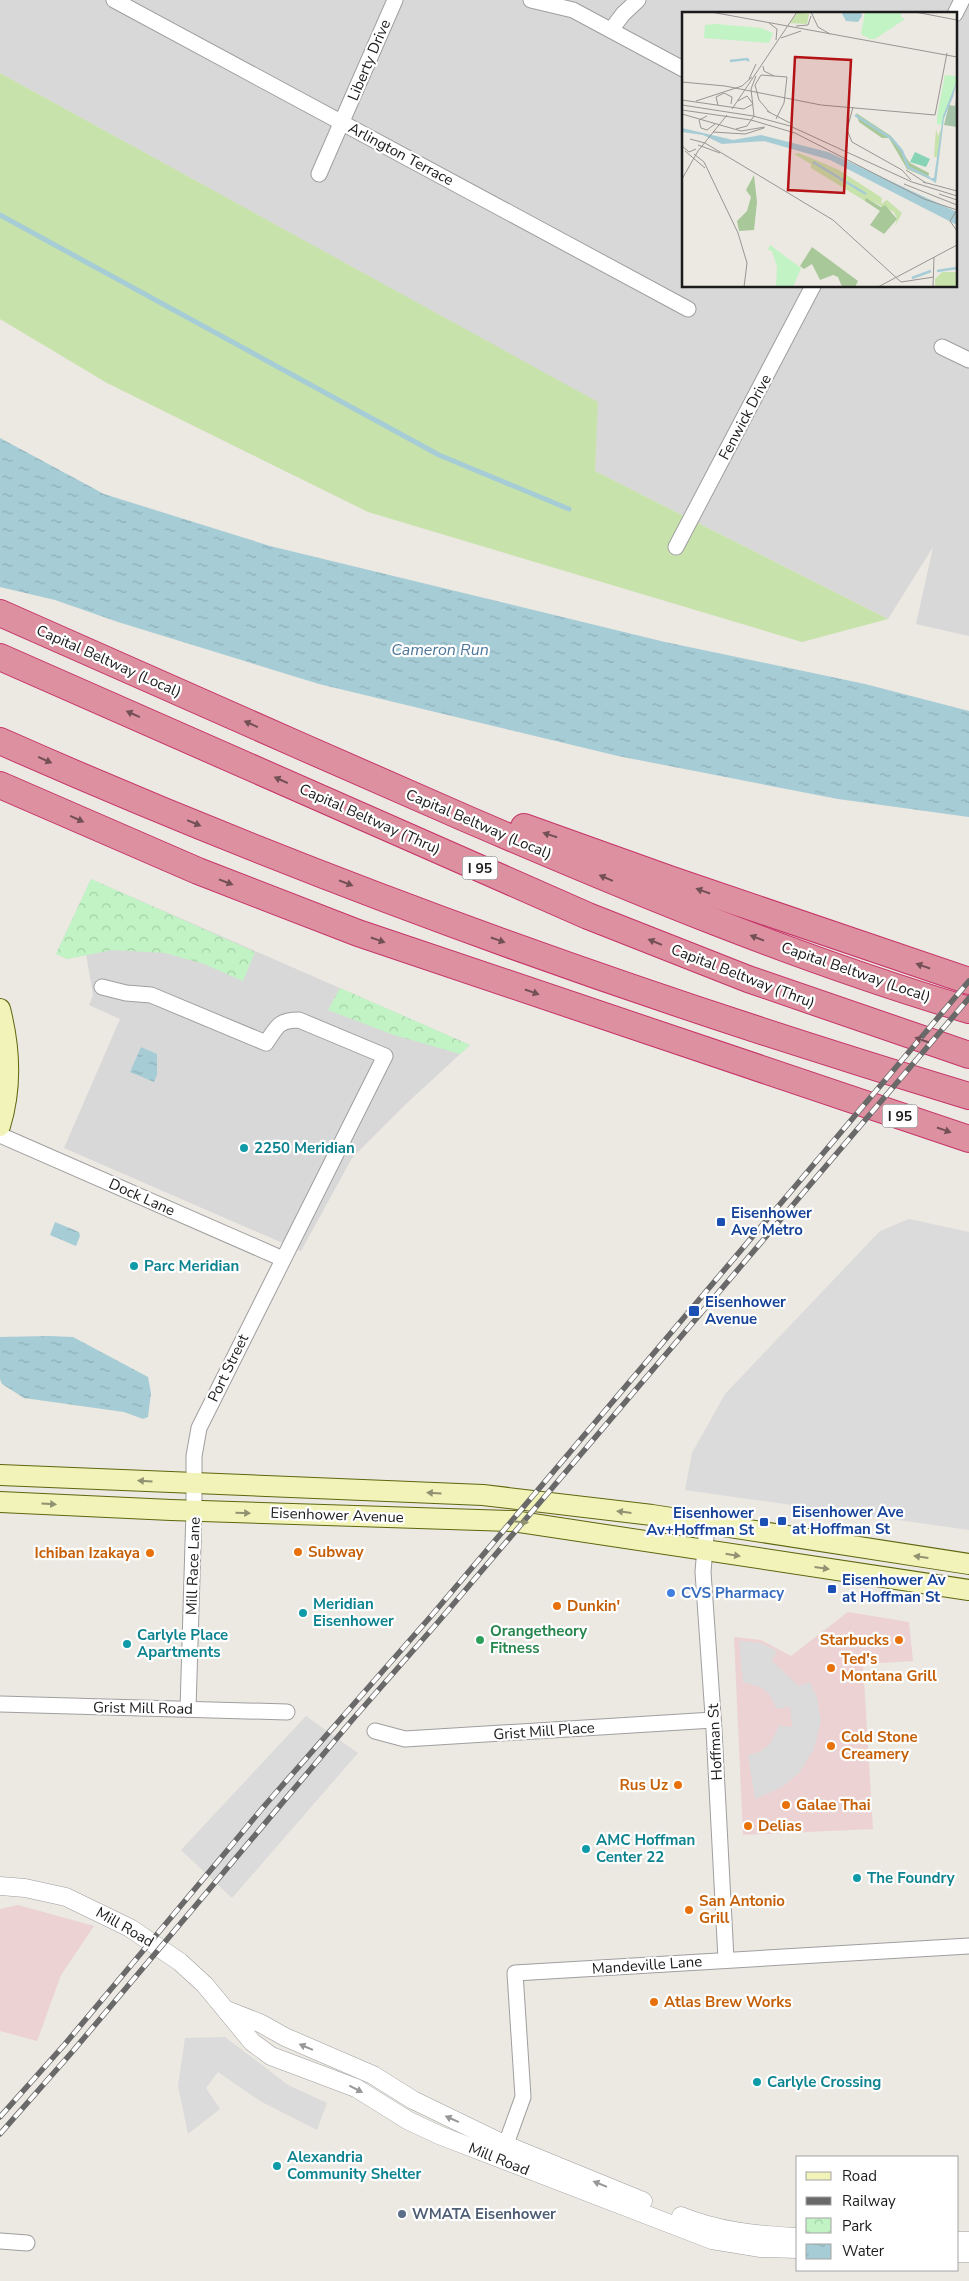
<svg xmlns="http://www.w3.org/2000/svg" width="969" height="2281" font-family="'Nunito Sans',sans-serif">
	<defs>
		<pattern id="park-crowns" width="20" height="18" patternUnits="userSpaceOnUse" patternTransform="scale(1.25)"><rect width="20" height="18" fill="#c1f3c4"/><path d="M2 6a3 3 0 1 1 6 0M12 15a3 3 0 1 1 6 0" fill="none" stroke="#a5d0a8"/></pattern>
		<pattern id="water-ripples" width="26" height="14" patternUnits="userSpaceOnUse" patternTransform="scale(1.25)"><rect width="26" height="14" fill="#a6ccd6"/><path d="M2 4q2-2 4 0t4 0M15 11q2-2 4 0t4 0" fill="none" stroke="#8eafb7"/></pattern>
	</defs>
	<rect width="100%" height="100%" fill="#ece8e2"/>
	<g fill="#d9d8d8" fill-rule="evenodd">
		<path d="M0,0H969V636L916,624L933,547L888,619L595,471L597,402L0,73ZM683,14H955V286H683Z"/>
		<polygon points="91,879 470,1045 407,1103 352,1158 301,1251 64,1148 120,1019 89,1005 93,995 86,954 67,959 56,954"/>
	</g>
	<g fill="#ecd2d2">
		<polygon points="848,1612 909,1622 913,1661 863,1664 873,1829 743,1835 734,1637 761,1640 791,1656"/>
		<polygon points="18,1905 94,1926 61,1975 37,2041 0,2031 0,1909"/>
	</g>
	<polygon fill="#c7e2ab" points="0,73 598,402 595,471 888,619 802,642 368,512 107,383 0,319"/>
	<g fill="url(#park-crowns)">
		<polygon points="91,879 255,952 243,981 204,964 165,953 112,950 67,959 56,954"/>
		<polygon points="340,988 470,1045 460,1054 394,1035 328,1010"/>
	</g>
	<g fill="#dbdbdb">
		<polygon points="909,1219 969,1232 969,1530 685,1490 692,1453 725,1394 880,1231"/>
		<polygon points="739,1641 761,1643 777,1651 772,1661 799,1686 810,1682 817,1698 821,1720 814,1749 800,1772 782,1787 755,1799 748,1755 759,1752 769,1745 779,1726 792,1727 790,1707 777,1709 769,1694 760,1687 743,1682"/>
		<polygon points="306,1716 358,1753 232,1898 181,1850"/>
		<polygon points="225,2037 288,2085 327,2103 317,2130 260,2101 218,2072 206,2088 220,2109 188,2134 178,2086 185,2038"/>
	</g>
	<g fill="url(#water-ripples)">
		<polygon points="0,438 104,494 270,546 665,642 865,684 969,711 969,817 838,799 618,756 319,684 118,622 55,600 0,587"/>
		<polygon points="141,1047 157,1054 157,1075 154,1082 130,1072"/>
		<polygon points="55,1222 79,1232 80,1236 76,1246 50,1235"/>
		<polygon points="49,1336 73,1337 148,1377 151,1393 148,1417 143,1419 124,1412 24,1398 2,1384 0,1379 0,1337"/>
	</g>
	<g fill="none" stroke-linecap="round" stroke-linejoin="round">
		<polyline stroke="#a6ccd6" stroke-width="5" points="0,215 439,455 569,509"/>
		<defs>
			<g id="minor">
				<polyline points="114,0 688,309"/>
				<polyline points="531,0 573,10 683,69"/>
				<polyline points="955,14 962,0"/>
				<polyline points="611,30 623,14 638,0"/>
				<polyline points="319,174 395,0"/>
				<polyline points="942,347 969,360"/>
				<polyline points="676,547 813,286"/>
				<path d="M102,987L126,993L151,995L266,1043C277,1027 278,1020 299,1020L385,1056L199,1428L194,1456V1511L188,1709"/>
				<polyline points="0,1135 283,1259"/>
				<polyline points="707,1524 703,1572 714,1730 726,1959"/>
				<polyline points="0,1704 287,1712"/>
				<polyline points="375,1731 405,1739 713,1720"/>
				<polyline points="502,2155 523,2097 515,1973 969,1946"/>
				<polyline points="0,2241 27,2243"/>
			</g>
			<g id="tertiary">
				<polyline points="0,1886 25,1888 66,1897 130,1928 180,1962 205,1985 252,2042 271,2056 356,2088 409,2121 439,2135 712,2240 761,2248 798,2249"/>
				<polyline points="227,2010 262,2024 285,2037 373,2075 413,2100 506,2145 643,2201"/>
				<path d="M681,2216C718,2231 755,2235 795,2237"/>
				<polyline points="958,2241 969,2241"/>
				<polyline points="958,2253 969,2253"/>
			</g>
			<g id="secondary">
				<path d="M0,1009C10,1048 12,1087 0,1126"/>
				<polyline points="0,1475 483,1495 652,1515 969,1564"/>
				<polyline points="0,1502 171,1510 513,1521 969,1590"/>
			</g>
			<g id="motorway">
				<path d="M0,613C156,682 311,751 467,819C632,890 797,959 969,1010"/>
				<polyline points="0,657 588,916 748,979 969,1055"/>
				<path d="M0,741C314,880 640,997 969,1096"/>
				<polyline points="0,785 198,871 358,933 969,1139"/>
				<polyline points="524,827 672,880 969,981"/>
			</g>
		</defs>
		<use href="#minor" stroke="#9f9f9f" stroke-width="17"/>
		<use href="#tertiary" stroke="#9f9f9f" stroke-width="19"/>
		<use href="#secondary" stroke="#5e660e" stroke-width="22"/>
		<use href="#motorway" stroke="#c53368" stroke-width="28"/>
		<use href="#minor" stroke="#fff" stroke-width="15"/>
		<use href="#tertiary" stroke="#fff" stroke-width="18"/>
		<use href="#secondary" stroke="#f1f3b9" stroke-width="20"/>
		<use href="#motorway" stroke="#dd909f" stroke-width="26"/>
		<defs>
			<g id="rail">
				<polyline points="0,2117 65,2044 266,1804 432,1615 969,981"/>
				<polyline points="0,2134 73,2051 353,1719 439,1621 969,998"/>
			</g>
		</defs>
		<use href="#rail" stroke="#696969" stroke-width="5.5"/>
		<use href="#rail" stroke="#fff" stroke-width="4" stroke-dasharray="11" stroke-linecap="butt"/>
	</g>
	<defs><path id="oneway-solid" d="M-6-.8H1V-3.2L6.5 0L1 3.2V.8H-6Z" transform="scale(1.25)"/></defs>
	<g fill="#725056">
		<use href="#oneway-solid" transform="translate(133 714) rotate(-156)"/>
		<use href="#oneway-solid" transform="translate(251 724) rotate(-156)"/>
		<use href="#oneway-solid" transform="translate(45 760) rotate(24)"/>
		<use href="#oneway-solid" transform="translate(281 780) rotate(-156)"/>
		<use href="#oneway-solid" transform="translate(77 819) rotate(24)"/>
		<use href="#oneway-solid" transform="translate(194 823) rotate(23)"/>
		<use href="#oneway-solid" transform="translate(550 835) rotate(-162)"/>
		<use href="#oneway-solid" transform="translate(606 878) rotate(-157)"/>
		<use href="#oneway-solid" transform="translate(226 882) rotate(21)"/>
		<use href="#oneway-solid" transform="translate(346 883) rotate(21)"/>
		<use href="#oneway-solid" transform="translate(703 891) rotate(-161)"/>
		<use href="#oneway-solid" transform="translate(757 938) rotate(-159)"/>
		<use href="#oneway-solid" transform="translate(378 940) rotate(19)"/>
		<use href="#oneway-solid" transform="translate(498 940) rotate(19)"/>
		<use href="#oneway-solid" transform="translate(655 942) rotate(-158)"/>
		<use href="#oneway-solid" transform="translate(923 966) rotate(-161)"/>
		<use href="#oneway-solid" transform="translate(532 992) rotate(19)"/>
		<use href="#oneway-solid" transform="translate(922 1040) rotate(-161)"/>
		<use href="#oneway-solid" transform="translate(944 1130) rotate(19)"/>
	</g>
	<g fill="#919272">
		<use href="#oneway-solid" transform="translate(145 1481) rotate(-177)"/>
		<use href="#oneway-solid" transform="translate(434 1493) rotate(-177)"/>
		<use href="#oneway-solid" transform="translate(49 1504) rotate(3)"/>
		<use href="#oneway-solid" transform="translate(624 1512) rotate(-173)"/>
		<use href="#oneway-solid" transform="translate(243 1513) rotate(1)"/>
		<use href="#oneway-solid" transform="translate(521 1522) rotate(6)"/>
		<use href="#oneway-solid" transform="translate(733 1555) rotate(9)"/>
		<use href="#oneway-solid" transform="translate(921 1557) rotate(-172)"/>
		<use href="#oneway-solid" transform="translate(822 1568) rotate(8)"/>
	</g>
	<g fill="#989898">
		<use href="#oneway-solid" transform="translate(306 2047) rotate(-157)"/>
		<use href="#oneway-solid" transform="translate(356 2089) rotate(27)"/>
		<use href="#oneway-solid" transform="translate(452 2119) rotate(-156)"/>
		<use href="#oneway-solid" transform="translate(600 2184) rotate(-158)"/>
	</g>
	<g fill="#0f9aa8" stroke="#fff" stroke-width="2">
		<circle cx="244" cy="1148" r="5"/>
		<circle cx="134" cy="1266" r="5"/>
		<circle cx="303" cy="1613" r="5"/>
		<circle cx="127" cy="1644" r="5"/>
		<circle cx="586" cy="1849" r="5"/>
		<circle cx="857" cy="1878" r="5"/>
		<circle cx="757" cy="2082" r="5"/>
		<circle cx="277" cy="2166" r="5"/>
	</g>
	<g fill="#1a4fb4" stroke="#fff" stroke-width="2">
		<rect x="716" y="1217" width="10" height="10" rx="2.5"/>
		<rect x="688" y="1305" width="12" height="12" rx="2.5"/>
		<rect x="777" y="1516" width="10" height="10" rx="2.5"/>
		<rect x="759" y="1517" width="10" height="10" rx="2.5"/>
		<rect x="827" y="1584" width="10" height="10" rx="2.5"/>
	</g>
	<g fill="#e8710a" stroke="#fff" stroke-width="2">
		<circle cx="298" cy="1552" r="5"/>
		<circle cx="150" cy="1553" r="5"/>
		<circle cx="557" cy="1606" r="5"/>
		<circle cx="899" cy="1640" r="5"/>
		<circle cx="831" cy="1668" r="5"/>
		<circle cx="831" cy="1746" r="5"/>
		<circle cx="678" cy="1785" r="5"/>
		<circle cx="786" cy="1805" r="5"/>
		<circle cx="748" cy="1826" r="5"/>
		<circle cx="689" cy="1910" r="5"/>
		<circle cx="654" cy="2002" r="5"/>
	</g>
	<circle fill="#3f7fe0" stroke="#fff" stroke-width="2" cx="671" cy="1593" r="5"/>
	<circle fill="#2e9e5b" stroke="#fff" stroke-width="2" cx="480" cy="1640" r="5"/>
	<circle fill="#5c6f8a" stroke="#fff" stroke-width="2" cx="402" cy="2214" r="5"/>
	<g text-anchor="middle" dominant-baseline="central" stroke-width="4.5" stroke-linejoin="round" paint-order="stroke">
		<g fill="#fff" stroke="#5f5f5f" stroke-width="1">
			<rect x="462.5" y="856.5" width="35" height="23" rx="4"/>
			<rect x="882.5" y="1104.5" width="35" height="23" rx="4"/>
		</g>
		<g font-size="14" font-weight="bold" fill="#1b1b1b">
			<text x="480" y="868">I 95</text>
			<text x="900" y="1116">I 95</text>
		</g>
		<g font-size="15" fill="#1b1b1b" stroke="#fff">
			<text transform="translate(369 60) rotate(-67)">Liberty Drive</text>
			<text transform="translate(401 154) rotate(28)">Arlington Terrace</text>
			<text transform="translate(745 417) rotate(-62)">Fenwick Drive</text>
			<text transform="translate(109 661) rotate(24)">Capital Beltway (Local)</text>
			<text transform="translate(370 819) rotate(24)">Capital Beltway (Thru)</text>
			<text transform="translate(479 824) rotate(23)">Capital Beltway (Local)</text>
			<text transform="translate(856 972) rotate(19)">Capital Beltway (Local)</text>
			<text transform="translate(743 976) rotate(21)">Capital Beltway (Thru)</text>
			<text transform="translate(142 1197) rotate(24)">Dock Lane</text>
			<text transform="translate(228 1368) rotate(-64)">Port Street</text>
			<text transform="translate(337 1515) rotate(2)">Eisenhower Avenue</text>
			<text transform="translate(193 1566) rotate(-88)">Mill Race Lane</text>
			<text transform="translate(143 1708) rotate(1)">Grist Mill Road</text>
			<text transform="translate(544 1731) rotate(-4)">Grist Mill Place</text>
			<text transform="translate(715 1742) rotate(-93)">Hoffman St</text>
			<text transform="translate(125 1927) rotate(30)">Mill Road</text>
			<text transform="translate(647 1965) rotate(-4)">Mandeville Lane</text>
			<text transform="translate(499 2159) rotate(22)">Mill Road</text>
		</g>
		<g font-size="15" font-weight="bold" fill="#0d838f" stroke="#fff" text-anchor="start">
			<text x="254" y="1148">2250 Meridian</text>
			<text x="144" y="1266">Parc Meridian</text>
			<text x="313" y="1604">Meridian<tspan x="313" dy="17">Eisenhower</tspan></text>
			<text x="137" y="1635">Carlyle Place<tspan x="137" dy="17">Apartments</tspan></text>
			<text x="596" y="1840">AMC Hoffman<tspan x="596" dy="17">Center 22</tspan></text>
			<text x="867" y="1878">The Foundry</text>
			<text x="767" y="2082">Carlyle Crossing</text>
			<text x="287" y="2157">Alexandria<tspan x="287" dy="17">Community Shelter</tspan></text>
		</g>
		<g font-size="15" font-weight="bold" fill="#164399" stroke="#fff" text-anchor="start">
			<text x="731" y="1213">Eisenhower<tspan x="731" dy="17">Ave Metro</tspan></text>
			<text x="705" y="1302">Eisenhower<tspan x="705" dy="17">Avenue</tspan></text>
			<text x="792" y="1512">Eisenhower Ave<tspan x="792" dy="17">at Hoffman St</tspan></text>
			<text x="754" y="1513" text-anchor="end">Eisenhower<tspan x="754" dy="17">Av+Hoffman St</tspan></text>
			<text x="842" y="1580">Eisenhower Av<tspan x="842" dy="17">at Hoffman St</tspan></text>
		</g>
		<g font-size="15" font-weight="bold" fill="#c56008" stroke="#fff" text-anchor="start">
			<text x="308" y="1552">Subway</text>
			<text x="140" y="1553" text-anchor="end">Ichiban Izakaya</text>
			<text x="567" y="1606">Dunkin'</text>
			<text x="889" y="1640" text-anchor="end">Starbucks</text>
			<text x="841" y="1659">Ted's<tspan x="841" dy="17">Montana Grill</tspan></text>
			<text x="841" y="1737">Cold Stone<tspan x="841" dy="17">Creamery</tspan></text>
			<text x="668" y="1785" text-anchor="end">Rus Uz</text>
			<text x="796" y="1805">Galae Thai</text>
			<text x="758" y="1826">Delias</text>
			<text x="699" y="1901">San Antonio<tspan x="699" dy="17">Grill</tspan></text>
			<text x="664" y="2002">Atlas Brew Works</text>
		</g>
		<g font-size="15" font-weight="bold" fill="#366cbe" stroke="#fff" text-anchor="start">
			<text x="681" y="1593">CVS Pharmacy</text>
		</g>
		<g font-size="15" font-weight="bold" fill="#27864d" stroke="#fff" text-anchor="start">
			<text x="490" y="1631">Orangetheory<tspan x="490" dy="17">Fitness</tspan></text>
		</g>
		<g font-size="15" font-weight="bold" fill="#4e5e75" stroke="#fff" text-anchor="start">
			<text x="412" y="2214">WMATA Eisenhower</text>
		</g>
		<g font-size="16" font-style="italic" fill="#4e769a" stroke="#fff">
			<text x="440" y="650">Cameron Run</text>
		</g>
	</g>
	<g transform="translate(682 12)">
		<rect width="275" height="275" fill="#ece8e2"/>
		<path d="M116,0L127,2L125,12L108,11ZM260,115L256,145H252L254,117L256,124ZM117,141L157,158L200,186L199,192L205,188L220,201L213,214L215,207L212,200L185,187L183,189L129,156V152L112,142ZM260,260H275V275H253V267Z" fill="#c7e2ab"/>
		<path d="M174,101L209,124L228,151L247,161L246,166L225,157L207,126H200L177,110ZM72,163L75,190L72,218L57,219L55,209L65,199L69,185L64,178ZM184,186L199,195L203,193L215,207L202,222L188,213L198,199L183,189ZM130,235L176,269L173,275H160L156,265L151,263L138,268L130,252L122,257L118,254Z" fill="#a8c89a"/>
		<path d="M275,79V115L262,113L267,93L273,94Z" fill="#a5c3a9"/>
		<path d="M183,0H219V5L223,7L193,27H188L179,22ZM34,12L79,16L91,21L87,31L22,26L23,13ZM263,63L275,64V68L260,113L255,112V104ZM88,233L119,256L111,275H94L95,255L90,239L86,238Z" fill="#c1f3c4"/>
		<path d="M233,140L248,147L244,155L228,150Z" fill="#86d4b5"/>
		<path d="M159,0H179L180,4L176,10L164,9ZM275,68L271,85L262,106L254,171L246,166H252L261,104ZM0,116L51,128L79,123L146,140L275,200V213L148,148L82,129L40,132L21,123L0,120Z" fill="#a6ccd6"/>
		<path fill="none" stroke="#a6ccd6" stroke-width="2.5" d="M48,49L65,47L67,49M173,103L210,127L220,139L226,155L248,166M131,150L184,182M255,259L275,256M230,266L249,259"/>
		<path fill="none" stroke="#989692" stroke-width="1" d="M29,0L275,45M129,0L136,15L148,22M233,0L275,8M87,11L95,17L94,28M114,14L126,13L129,4M99,26L119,19M81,54L82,59L92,64L105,65L102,91L94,107M67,67L74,52M0,70L43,74L139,93L253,103L265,41M0,88L62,97L71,92L65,84L56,89M14,89L60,74L70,65M0,93L71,104L108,114L230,170L275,184M36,93L34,85L42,81L50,85L49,92M50,97L115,0M0,98L69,108L113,121L242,187L275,198M85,99L108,111M88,101L77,88L73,73L79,63L92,64M0,102L59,119L83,115M25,104L17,108L19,116L25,118L33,112M54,117L65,114L72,104L69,77L74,64M31,120L63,122L82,116M8,127L23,131L151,208L219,270L252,265M170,130L165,118L171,95M170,130L220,158L229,168M16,133L38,141M0,134L7,140L14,137M3,139L23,156M12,142L22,150L56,221L65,251L62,275M224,158L244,171M0,167L16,139L45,103M241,170L275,179M222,172L275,193M257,182L275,188M275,198L268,209L275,219M196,275L275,233M251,275L252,245"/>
		<path fill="#b41215" fill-opacity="0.15" stroke="#b41215" stroke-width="2.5" d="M113,45L169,48L162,181L106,178Z"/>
		<rect width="275" height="275" fill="none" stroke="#1b1b1b" stroke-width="2.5"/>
	</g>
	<rect x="796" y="2156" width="162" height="115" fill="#ffffff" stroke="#a4a4a4"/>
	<rect x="806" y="2172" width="25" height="8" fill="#f1f3b9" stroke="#a4a4a4"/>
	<text x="842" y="2181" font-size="15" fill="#1b1b1b">Road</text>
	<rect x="806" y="2197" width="25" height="8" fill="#696969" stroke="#a4a4a4"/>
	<text x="842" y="2206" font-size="15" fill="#1b1b1b">Railway</text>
	<rect x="806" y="2218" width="25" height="15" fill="url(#park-crowns)" stroke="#a4a4a4"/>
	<text x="842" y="2231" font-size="15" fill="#1b1b1b">Park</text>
	<rect x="806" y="2244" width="25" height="15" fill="url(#water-ripples)" stroke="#a4a4a4"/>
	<text x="842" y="2256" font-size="15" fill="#1b1b1b">Water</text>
</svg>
